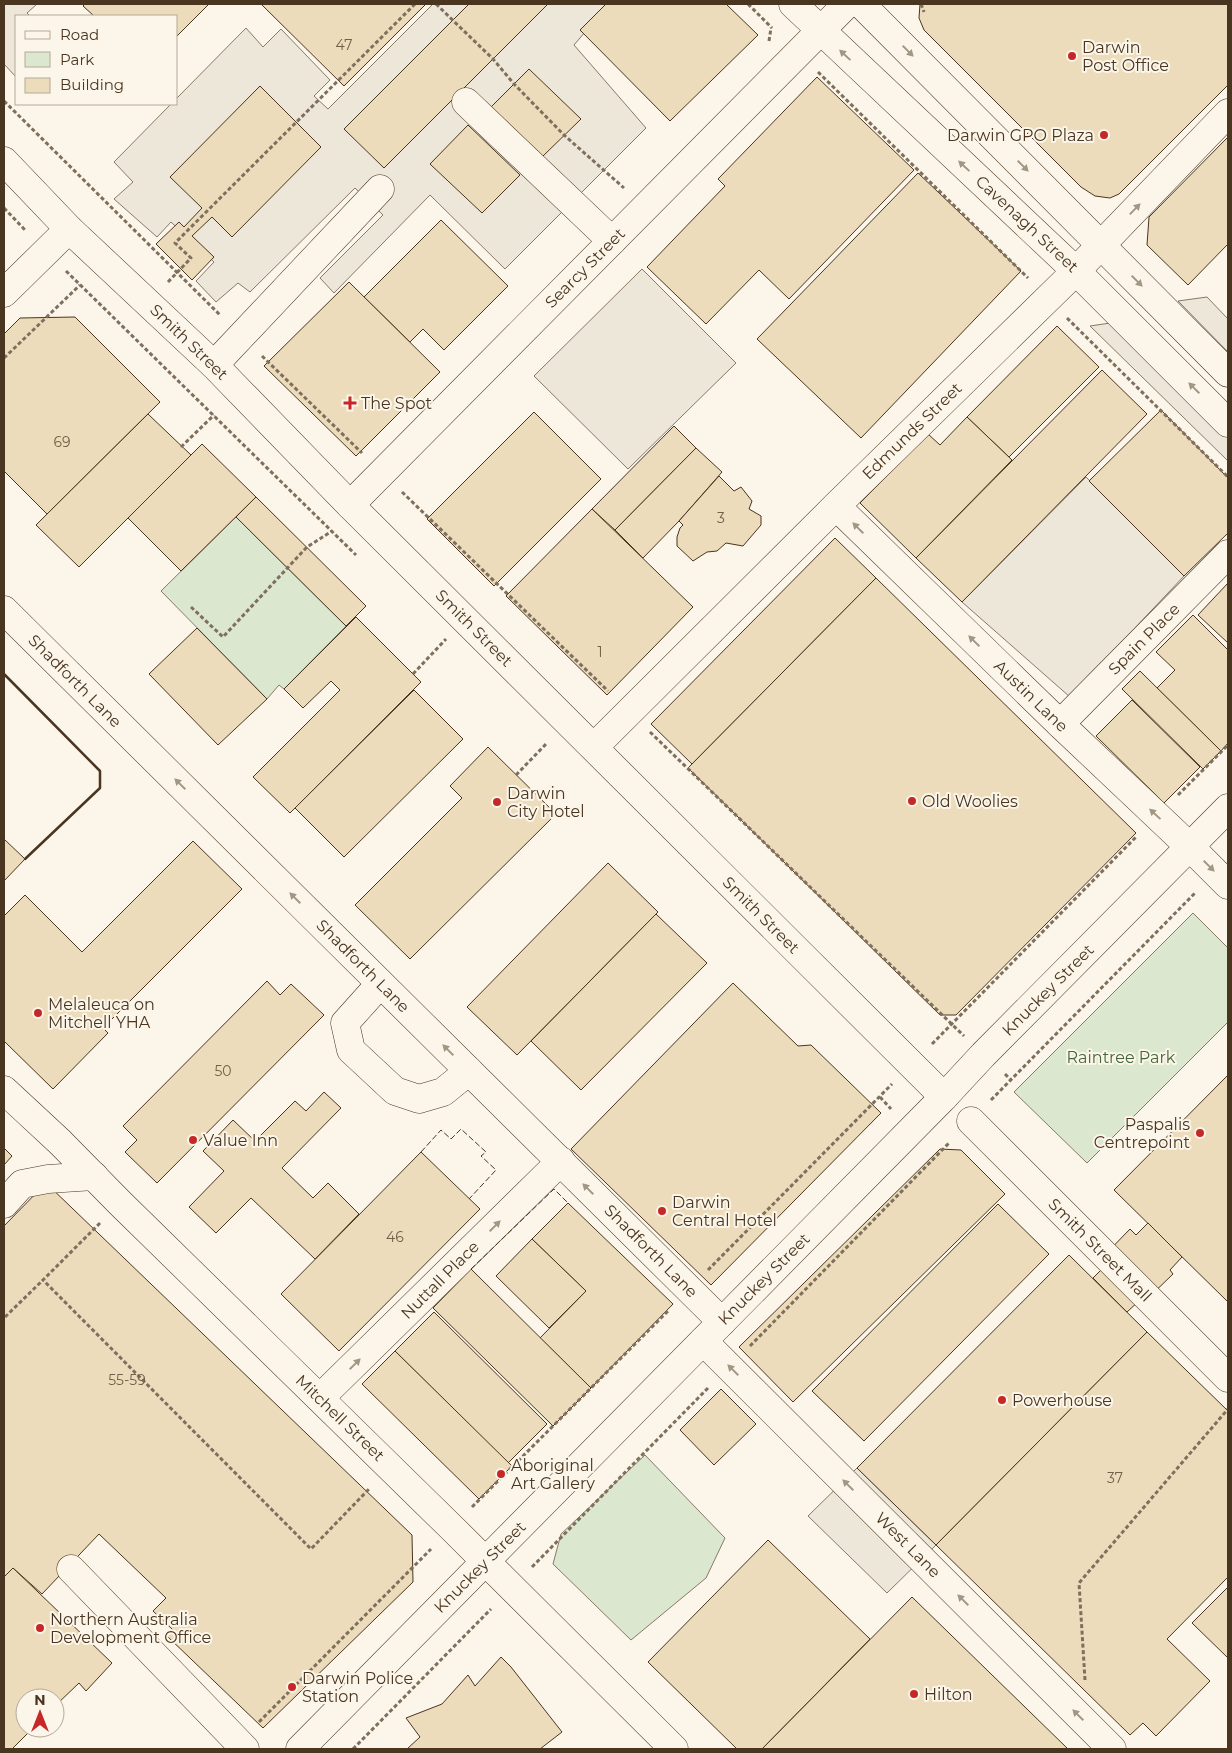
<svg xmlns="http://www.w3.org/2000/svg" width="1232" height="1753" font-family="Montserrat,sans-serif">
	<rect width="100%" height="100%" fill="#fbf6e9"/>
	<g fill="#dce7d0" stroke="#887966">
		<polygon points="236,517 346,626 284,689 279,685 267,699 161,591"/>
		<polygon points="1193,913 1228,948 1228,1022 1087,1163 1014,1092"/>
		<polygon points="645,1455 725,1538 706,1578 631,1640 553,1564 561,1534"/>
	</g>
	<g fill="#ede7d9" stroke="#887966">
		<polygon points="4,4 37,4 27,13 30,16 16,16 16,77 4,64"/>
		<polygon points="433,4 609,4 574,45 646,128 505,269 430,195 334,293 320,278 383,215 355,188 250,292 238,283 216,302 196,281 214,262 171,222 157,237 114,199 133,182 114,162 171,104 176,104 176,99 246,28 263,47 281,29 330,80 314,96 328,109"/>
		<polygon points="642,269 736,363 628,469 534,376"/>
		<polygon points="1207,297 1228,319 1228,352 1178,301"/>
		<polygon points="1117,322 1228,431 1228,461 1090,326"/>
		<polygon points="1086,477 1184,576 1070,697 962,602"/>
		<polygon points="857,1468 936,1545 887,1593 808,1516"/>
	</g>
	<g fill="#ecdcbc" stroke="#4a3520">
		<polygon points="85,4 209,4 176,37 176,16 94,16 83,6"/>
		<polygon points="261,4 426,4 344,86"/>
		<polygon points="469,4 548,4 384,168 344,129"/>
		<polygon points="606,4 726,4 758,35 670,121 580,30"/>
		<polygon points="920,4 1228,4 1228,85 1119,194 1110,198 1095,196 1081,187 924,30 919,18"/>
		<polygon points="529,69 581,119 542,157 491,107"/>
		<polygon points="817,77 914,170 789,299 759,270 706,324 647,267 725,186 718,179"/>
		<polygon points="260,86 321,147 232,237 212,217 192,236 214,257 192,280 156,244 179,222 184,227 202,208 170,177"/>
		<polygon points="468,125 520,175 482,213 430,164"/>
		<polygon points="1228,137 1228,244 1188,285 1147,245 1149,217"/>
		<polygon points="918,173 1021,271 861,438 757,339"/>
		<polygon points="441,220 508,286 444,350 423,329 410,342 364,297"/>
		<polygon points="349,282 440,372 356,456 264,366"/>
		<polygon points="75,317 160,402 47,514 4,471 4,334 20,318"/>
		<polygon points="1057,326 1099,367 1009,457 967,417"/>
		<polygon points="1102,370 1147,414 962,602 916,558"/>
		<polygon points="1161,410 1228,478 1228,533 1184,576 1089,481"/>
		<polygon points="534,412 601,479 494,586 427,519"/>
		<polygon points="148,414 191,455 79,567 36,525"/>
		<polygon points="967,417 1012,460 916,558 860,503 928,434 940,445"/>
		<polygon points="674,426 696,448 615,530 592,509"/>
		<polygon points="202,444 256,497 181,571 128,518"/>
		<polygon points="696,448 722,472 679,521 643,558 615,530"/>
		<polygon points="719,476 734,491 741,487 752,501 749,509 761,516 761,525 743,546 726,543 717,551 707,552 693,561 677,546 677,537 680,528 683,525 679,521"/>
		<polygon points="256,497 366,606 346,626 236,517"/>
		<polygon points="592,509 693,607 607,695 506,596"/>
		<polygon points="835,538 876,578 692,764 651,724"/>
		<polygon points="876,578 1136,833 956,1015 940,1015 688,768"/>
		<polygon points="1228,583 1228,643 1198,615"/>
		<polygon points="1193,615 1228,650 1228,743 1221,751 1157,688 1175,670 1156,652"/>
		<polygon points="356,617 421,682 290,813 253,777 340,690 331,681 303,708 284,689"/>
		<polygon points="197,628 267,699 218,745 149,674"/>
		<polygon points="1140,671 1221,751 1203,769 1122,689"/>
		<polygon points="414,690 463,739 344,857 295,808"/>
		<polygon points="1132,700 1200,767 1164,803 1096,736"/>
		<polygon points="488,747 556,814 410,959 355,905 462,798 450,786"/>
		<polygon points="4,839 25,859 4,881"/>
		<polygon points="193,841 242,889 103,1028 108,1033 53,1089 4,1041 4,916 25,895 82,952"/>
		<polygon points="608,863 658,912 517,1055 467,1007"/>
		<polygon points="656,914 707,963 581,1090 531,1041"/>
		<polygon points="267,981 280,995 291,984 324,1015 157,1183 125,1152 137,1140 123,1126"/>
		<polygon points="733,983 798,1046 811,1045 881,1113 711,1285 571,1149"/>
		<polygon points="1228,1075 1228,1302 1114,1190"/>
		<polygon points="324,1092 341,1108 282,1168 313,1198 328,1183 359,1214 315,1259 251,1198 216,1233 189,1207 224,1171 203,1151 233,1120 255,1141 295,1101 306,1111"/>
		<polygon points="4,1148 12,1156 4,1165"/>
		<polygon points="940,1149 961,1150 1005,1194 793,1402 739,1347"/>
		<polygon points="421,1152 480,1209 339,1351 281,1294"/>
		<polygon points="46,1183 412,1535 413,1582 263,1728 167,1636 173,1630 153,1611 166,1598 99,1534 42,1594 13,1568 4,1577 4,1226"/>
		<polygon points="568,1203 673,1304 591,1388 540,1338 586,1291 532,1239"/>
		<polygon points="998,1204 1049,1254 864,1441 812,1391"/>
		<polygon points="1148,1223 1182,1257 1170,1270 1173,1274 1143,1303 1140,1300 1127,1312 1093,1278 1105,1266 1099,1261 1130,1229 1136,1235"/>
		<polygon points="532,1239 586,1291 549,1328 496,1276"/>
		<polygon points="1069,1255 1147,1332 936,1545 857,1468"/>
		<polygon points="471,1269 591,1388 553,1426 433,1308"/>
		<polygon points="434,1312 547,1424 508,1463 395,1351"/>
		<polygon points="1147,1332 1228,1411 1228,1577 1167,1639 1210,1681 1156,1736 1143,1723 1130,1735 936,1545"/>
		<polygon points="395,1351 512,1466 479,1499 362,1384"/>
		<polygon points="721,1389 756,1424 714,1465 680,1430"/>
		<polygon points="768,1540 870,1639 762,1749 737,1749 648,1662"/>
		<polygon points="13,1568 112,1663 86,1691 79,1683 55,1706 55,1698 25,1698 25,1728 33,1728 12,1749 4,1749 4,1577"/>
		<polygon points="1228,1587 1228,1658 1192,1623"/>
		<polygon points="912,1597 1067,1748 1067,1749 762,1749"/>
		<polygon points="501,1657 511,1667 562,1732 540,1749 407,1749 420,1737 406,1718 442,1704 468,1675 475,1686"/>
	</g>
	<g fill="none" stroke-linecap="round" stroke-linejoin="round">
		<defs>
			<g id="minor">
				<polyline points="793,4 1076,271 1228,423"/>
				<polyline points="861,4 1228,373"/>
				<polyline points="466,102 612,241"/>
				<polyline points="4,161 69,229 214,365 350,505 944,1097"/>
				<polyline points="4,293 69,229"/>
				<polyline points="214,365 380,189"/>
				<polyline points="350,505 847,4"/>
				<polyline points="836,506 1060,724 1190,847 1228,885"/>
				<polyline points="4,610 722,1322"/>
				<polyline points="1060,724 1228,554"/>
				<polyline points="594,747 836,506 1076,271 1228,113"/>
				<polyline points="380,984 345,1023 351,1050 395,1091 419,1099 443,1092 469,1071"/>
				<polyline points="4,1090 60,1142 120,1203 452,1528 674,1749"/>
				<polyline points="971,1121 1228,1378"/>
				<polyline points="4,1204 22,1184 48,1179 94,1176"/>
				<polyline points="703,1341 1112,1749"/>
				<polyline points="320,1398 561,1161"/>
				<polyline points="71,1569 245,1749"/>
				<polyline points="300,1749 944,1097 983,1055 1228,808"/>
			</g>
		</defs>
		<use href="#minor" stroke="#4a3520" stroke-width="29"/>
		<g stroke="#7f6f5c" stroke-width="3" stroke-dasharray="4 2.5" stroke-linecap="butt">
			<polyline points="436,4 493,59 514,84 564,135 624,188"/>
			<polyline points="748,4 772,28"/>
			<polyline points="921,4 924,12"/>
			<polyline points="769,41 771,28"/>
			<polyline points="818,72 1028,278"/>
			<polyline points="4,101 220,315"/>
			<polyline points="4,208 26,231"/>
			<polyline points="66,271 356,555"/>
			<polyline points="168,282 191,258 175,243 415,4"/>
			<polyline points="1067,318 1228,477"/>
			<polyline points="262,356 362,453"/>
			<polyline points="4,358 80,285"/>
			<polyline points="181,447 214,415"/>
			<polyline points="402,492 608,691"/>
			<polyline points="191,607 223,637 307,547 332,531"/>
			<polyline points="413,674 446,639"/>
			<polyline points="650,732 964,1036"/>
			<polyline points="516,775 547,743"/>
			<polyline points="1178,795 1228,745"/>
			<polyline points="932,1044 1136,837"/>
			<polyline points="1005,1074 1011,1080"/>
			<polyline points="880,1097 891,1109"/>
			<polyline points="991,1100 1196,892"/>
			<polyline points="100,1223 43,1280 311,1549 369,1489"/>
			<polyline points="708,1270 892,1084"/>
			<polyline points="5,1317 43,1280"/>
			<polyline points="750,1346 950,1142"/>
			<polyline points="472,1507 669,1310"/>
			<polyline points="532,1567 708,1388"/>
			<polyline points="1085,1680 1079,1583 1228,1409"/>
			<polyline points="259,1722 431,1549"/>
			<polyline points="353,1749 491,1609"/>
		</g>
		<use href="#minor" stroke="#fbf6e9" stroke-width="28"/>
		<g stroke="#4a3520" stroke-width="1" stroke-dasharray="6 2.5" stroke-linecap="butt">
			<polyline points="421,1152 441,1130 451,1139 461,1129 486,1152 481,1156 496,1170 469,1199"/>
			<polyline points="471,1269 554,1189 568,1203"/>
		</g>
		<polyline stroke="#4a3520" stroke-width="2.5" points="4,674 100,771 100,788 25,859"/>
	</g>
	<defs><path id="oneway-solid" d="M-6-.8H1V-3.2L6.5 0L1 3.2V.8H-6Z" transform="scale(1.25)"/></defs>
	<g fill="#a29684">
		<use href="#oneway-solid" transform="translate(908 51) rotate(45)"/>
		<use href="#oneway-solid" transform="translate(845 55) rotate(-137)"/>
		<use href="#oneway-solid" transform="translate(964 166) rotate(-137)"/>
		<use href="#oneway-solid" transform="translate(1023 166) rotate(45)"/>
		<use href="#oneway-solid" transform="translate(1135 209) rotate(-46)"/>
		<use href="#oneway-solid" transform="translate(1137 281) rotate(45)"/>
		<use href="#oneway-solid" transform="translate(1194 388) rotate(-135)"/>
		<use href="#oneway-solid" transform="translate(858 528) rotate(-135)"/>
		<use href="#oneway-solid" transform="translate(974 641) rotate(-136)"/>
		<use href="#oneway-solid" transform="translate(180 784) rotate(-135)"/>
		<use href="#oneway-solid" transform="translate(1155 814) rotate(-137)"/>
		<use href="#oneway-solid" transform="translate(1209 866) rotate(45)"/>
		<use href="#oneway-solid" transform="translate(295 898) rotate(-135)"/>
		<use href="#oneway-solid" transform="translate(448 1050) rotate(-135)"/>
		<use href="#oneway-solid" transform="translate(588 1189) rotate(-135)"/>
		<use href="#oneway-solid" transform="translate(495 1226) rotate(-45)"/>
		<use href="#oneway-solid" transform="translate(355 1364) rotate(-45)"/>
		<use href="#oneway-solid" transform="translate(733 1370) rotate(-135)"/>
		<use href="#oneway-solid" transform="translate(848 1485) rotate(-135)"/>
		<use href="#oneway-solid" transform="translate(963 1600) rotate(-135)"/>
		<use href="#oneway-solid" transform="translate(1078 1715) rotate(-135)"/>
	</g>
	<g fill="#c62828" stroke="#fbf6e9" stroke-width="2">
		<circle cx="1072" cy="56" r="5"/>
		<circle cx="1104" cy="135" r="5"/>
		<path d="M347.5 395.5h5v5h5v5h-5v5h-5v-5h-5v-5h5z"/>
		<circle cx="912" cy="801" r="5"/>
		<circle cx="497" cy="802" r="5"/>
		<circle cx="38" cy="1013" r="5"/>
		<circle cx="1200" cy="1133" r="5"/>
		<circle cx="193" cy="1140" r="5"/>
		<circle cx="662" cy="1211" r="5"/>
		<circle cx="1002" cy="1400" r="5"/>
		<circle cx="501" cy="1474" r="5"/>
		<circle cx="40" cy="1628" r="5"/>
		<circle cx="292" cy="1687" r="5"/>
		<circle cx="914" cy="1694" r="5"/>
	</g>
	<g text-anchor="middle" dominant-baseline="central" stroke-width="4" stroke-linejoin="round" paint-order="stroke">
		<g font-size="14" fill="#725f47">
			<text x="344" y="45">47</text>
			<text x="62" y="442">69</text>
			<text x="721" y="518">3</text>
			<text x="600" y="652">1</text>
			<text x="223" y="1071">50</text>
			<text x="395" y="1237">46</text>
			<text x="127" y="1380">55-59</text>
			<text x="1115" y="1478">37</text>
		</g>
		<g font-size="16" fill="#4a3520" stroke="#fbf6e9" text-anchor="start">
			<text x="1082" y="47">Darwin<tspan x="1082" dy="18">Post Office</tspan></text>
			<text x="1094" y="135" text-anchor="end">Darwin GPO Plaza</text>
			<text x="361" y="403">The Spot</text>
			<text x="507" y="793">Darwin<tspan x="507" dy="18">City Hotel</tspan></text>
			<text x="922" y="801">Old Woolies</text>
			<text x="48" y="1004">Melaleuca on<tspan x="48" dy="18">Mitchell YHA</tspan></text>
			<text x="1190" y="1124" text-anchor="end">Paspalis<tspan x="1190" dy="18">Centrepoint</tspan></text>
			<text x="203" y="1140">Value Inn</text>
			<text x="672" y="1202">Darwin<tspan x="672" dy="18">Central Hotel</tspan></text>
			<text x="1012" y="1400">Powerhouse</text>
			<text x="511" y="1465">Aboriginal<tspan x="511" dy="18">Art Gallery</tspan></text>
			<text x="50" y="1619">Northern Australia<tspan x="50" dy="18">Development Office</tspan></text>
			<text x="302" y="1678">Darwin Police<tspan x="302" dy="18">Station</tspan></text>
			<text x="924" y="1694">Hilton</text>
		</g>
		<g font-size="16" fill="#4a3520" stroke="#fbf6e9">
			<text transform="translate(1027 224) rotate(43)">Cavenagh Street</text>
			<text transform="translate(585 268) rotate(-45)">Searcy Street</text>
			<text transform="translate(189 342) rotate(44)">Smith Street</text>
			<text transform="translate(912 431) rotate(-44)">Edmunds Street</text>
			<text transform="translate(474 628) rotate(45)">Smith Street</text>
			<text transform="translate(1144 639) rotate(-45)">Spain Place</text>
			<text transform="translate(75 681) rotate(45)">Shadforth Lane</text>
			<text transform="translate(1031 696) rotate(44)">Austin Lane</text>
			<text transform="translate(761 915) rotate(45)">Smith Street</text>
			<text transform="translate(363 966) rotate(45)">Shadforth Lane</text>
			<text transform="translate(1048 990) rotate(-45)">Knuckey Street</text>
			<text transform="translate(1100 1250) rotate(45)">Smith Street Mall</text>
			<text transform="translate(651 1251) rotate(45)">Shadforth Lane</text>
			<text transform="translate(764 1279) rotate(-45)">Knuckey Street</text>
			<text transform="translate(440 1280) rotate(-45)">Nuttall Place</text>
			<text transform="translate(340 1418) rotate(44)">Mitchell Street</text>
			<text transform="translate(908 1545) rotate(45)">West Lane</text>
			<text transform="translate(480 1567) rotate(-45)">Knuckey Street</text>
		</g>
		<g font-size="16" fill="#436837" stroke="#fbf6e9">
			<text x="1121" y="1057">Raintree Park</text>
		</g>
	</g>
	<rect width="1232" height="1753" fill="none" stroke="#4a3520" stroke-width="10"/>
	<rect x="15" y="15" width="162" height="90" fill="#fbf6e9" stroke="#b4a999"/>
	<rect x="25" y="31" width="25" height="8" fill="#fbf6e9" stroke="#b4a999"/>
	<text x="60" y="40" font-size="15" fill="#4a3520">Road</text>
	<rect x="25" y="52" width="25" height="15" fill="#dce7d0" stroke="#b4a999"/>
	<text x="60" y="65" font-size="15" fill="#4a3520">Park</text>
	<rect x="25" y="78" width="25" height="15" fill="#ecdcbc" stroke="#b4a999"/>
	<text x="60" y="90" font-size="15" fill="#4a3520">Building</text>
	<g transform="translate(40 1713)"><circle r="24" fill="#fbf6e9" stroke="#b4a999"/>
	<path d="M0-4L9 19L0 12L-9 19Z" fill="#c62828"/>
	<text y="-8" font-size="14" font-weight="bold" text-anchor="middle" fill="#4a3520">N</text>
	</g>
</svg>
